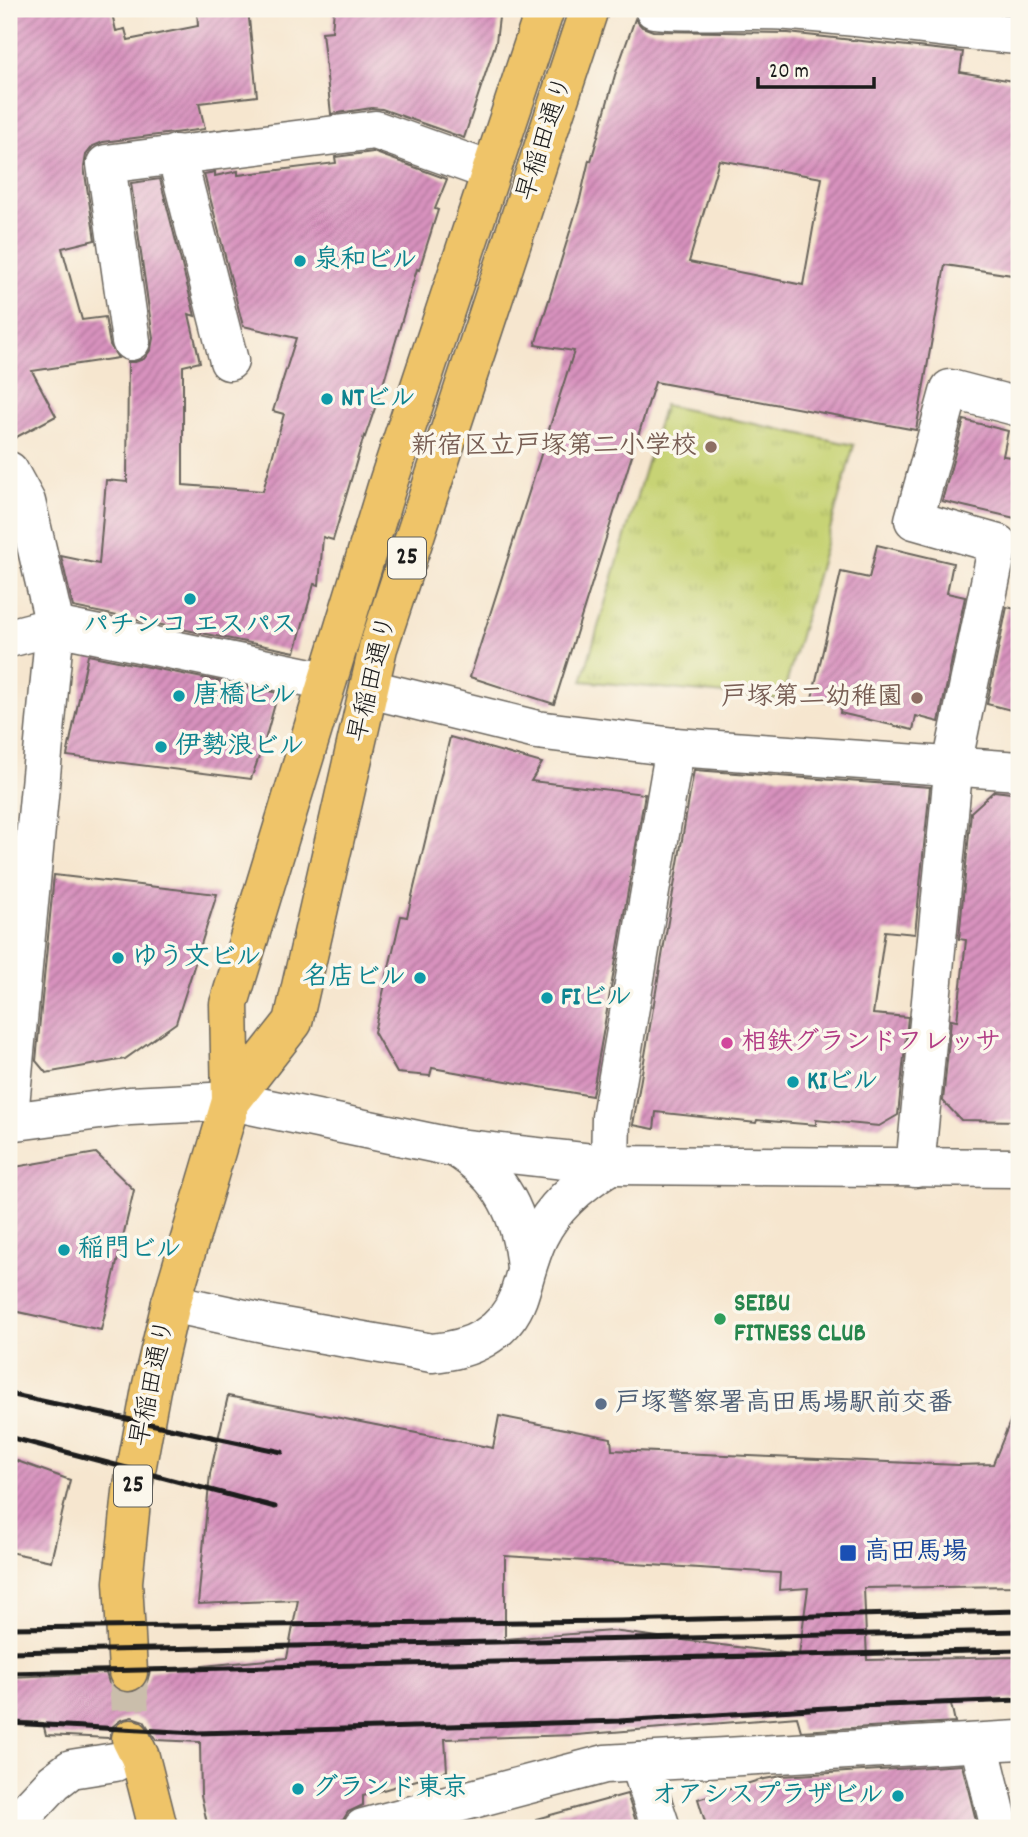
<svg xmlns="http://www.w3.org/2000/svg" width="1028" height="1837" font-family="Dekko,'Klee One',sans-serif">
	<defs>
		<pattern id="park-tufts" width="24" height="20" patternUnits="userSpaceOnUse" patternTransform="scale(1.75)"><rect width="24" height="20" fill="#c7d374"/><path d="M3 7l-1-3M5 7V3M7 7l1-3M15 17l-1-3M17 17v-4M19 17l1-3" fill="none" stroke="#aab564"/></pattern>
		<pattern id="building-hatch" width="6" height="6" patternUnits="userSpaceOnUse" patternTransform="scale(1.75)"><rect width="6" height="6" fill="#d892be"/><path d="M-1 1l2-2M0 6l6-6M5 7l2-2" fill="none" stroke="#ae769a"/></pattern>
	</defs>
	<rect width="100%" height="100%" fill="#fbf7ec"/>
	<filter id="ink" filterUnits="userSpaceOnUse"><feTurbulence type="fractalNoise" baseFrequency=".0143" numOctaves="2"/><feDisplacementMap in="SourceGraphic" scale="14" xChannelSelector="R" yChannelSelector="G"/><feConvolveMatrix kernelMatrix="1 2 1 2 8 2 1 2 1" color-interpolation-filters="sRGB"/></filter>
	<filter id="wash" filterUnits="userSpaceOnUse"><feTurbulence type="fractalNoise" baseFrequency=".00686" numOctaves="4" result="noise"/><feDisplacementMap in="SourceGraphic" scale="28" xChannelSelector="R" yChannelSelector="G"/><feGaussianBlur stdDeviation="1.57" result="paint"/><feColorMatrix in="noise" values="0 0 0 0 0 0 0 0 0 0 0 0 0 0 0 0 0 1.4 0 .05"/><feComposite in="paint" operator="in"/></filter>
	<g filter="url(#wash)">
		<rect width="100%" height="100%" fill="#f6e6cf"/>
		<polygon fill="url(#park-tufts)" stroke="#727848" stroke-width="2" points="664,405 854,445 782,699 582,681"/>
		<g id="blocks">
			<g fill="url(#building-hatch)" fill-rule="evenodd">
				<polygon points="9,9 111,9 116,31 125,29 128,40 198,26 197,9 248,9 257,96 199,103 205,129 103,142 93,146 86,155 84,167 95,240 62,248 82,320 105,317 110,345 118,358 32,371 56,416 9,441"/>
				<polygon points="334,9 500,9 496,42 464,138 382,109 372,108 331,114 322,32 332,31"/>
				<path d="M635,19L642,27L653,31L788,33L963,52L960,72L1019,82V276L945,265L916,430L655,382L554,704L470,677L574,351L535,345L580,199L589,160L591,161L615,75ZM719,160L822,178L803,285L689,262Z"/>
				<polygon points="373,152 447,179 435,209 438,210 419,270 417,269 382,388 365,437 364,436 333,540 323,537 319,585 314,584 295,652 73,607 61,556 99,564 106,480 127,482 128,362 135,362 144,359 151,349 153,338 131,183 160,179 195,316 189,314 200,362 183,366 183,485 263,491 284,414 273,411 296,338 243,326 204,174 215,172 215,176 238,171 238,175 336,163 335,157"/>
				<polygon points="964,420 1008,431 1003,456 1019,458 1019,519 942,501"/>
				<polygon points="877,545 953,563 947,593 965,597 939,722 916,716 913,730 840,713 841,705 812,698 841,572 869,578"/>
				<polygon points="1007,607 1019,610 1019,712 987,704"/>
				<polygon points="88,655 278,693 265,740 251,779 67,756"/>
				<polygon points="450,737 542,763 531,781 645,794 592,1096 432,1068 430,1076 397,1073 374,1032 401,916 407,917"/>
				<polygon points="694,770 930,787 915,934 885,931 873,1014 908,1017 898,1115 879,1126 816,1120 816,1125 757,1120 756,1123 656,1112 654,1129 633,1125"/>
				<polygon points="994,791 1019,794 1019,1121 961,1120 943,1101 951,1020 957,1021 966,940 959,939 971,812"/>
				<polygon points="54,875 217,894 176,1023 125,1059 46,1073 36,1061"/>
				<polygon points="96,1153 134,1190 101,1330 9,1310 9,1168"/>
				<path d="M228,1396L493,1448L499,1416L611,1438L612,1450L958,1465L993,1464L1017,1404H1019V1586L864,1588L867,1660L1019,1657V1699L951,1704L955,1722L801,1731L797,1717L576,1735L445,1739L447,1771L363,1796V1805L348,1812L343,1820L306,1828H208L201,1795L200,1742L156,1740L144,1721L132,1717L121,1720L113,1726L109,1738L46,1735L43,1723L9,1721V1677L106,1673L109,1683L118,1691L130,1694L140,1690L147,1682L150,1671L287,1658L298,1600L198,1604L210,1474ZM505,1556L780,1573L779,1590L808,1588L799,1655L612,1631L505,1639Z"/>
				<polygon points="9,1458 70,1480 51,1561 9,1552"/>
				<polygon points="962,1765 978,1828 707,1828 698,1799 759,1780 781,1776"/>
				<polygon points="627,1794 638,1828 537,1828 536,1819"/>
			</g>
		</g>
	</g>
	<g filter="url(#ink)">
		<use href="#blocks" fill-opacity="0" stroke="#68635b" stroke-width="2"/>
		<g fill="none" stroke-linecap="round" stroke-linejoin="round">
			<polyline stroke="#cabeab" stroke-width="38" stroke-dasharray="38 19" stroke-linecap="butt" points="128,1672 131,1739"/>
			<defs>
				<g id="minor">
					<path d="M654,9C699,13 744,8 789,11C866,16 942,29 1019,35"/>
					<polyline points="176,154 229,361"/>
					<polyline points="131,341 106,164 375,130 490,171"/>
					<polyline points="9,471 26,502 55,626 9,1116"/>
					<polyline points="9,638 55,626 327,681"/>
					<polyline points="370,689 537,730 675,747 1019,771"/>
					<polyline points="9,1122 130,1106 231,1101 456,1148 610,1165 1019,1168"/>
					<path d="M456,1148C503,1177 521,1215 526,1268"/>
					<polyline points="610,1165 611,1117 675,747"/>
					<polyline points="915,1168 955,751 998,544 914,520 950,389 1019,407"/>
					<path d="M171,1303L272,1325L432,1353C469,1350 504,1335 518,1298C525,1278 529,1256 539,1236C554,1205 581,1183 610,1165"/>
					<polyline points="979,1743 1000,1828"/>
					<polyline points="639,1762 661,1828"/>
					<polyline points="11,1828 54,1782 71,1769 115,1762"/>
					<polyline points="363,1828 605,1764 1019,1740"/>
				</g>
				<g id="major">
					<polyline points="231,1101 293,1022 378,648 589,9"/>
					<polyline points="128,1672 123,1582 132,1492 151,1389 171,1303 231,1101 229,1004 388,483 545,9"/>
					<polyline points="131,1739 140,1757 158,1828"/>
				</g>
			</defs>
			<use href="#minor" stroke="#68635b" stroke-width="41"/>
			<use href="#major" stroke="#68635b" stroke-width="41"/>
			<use href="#minor" stroke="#fff" stroke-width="38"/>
			<use href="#major" stroke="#efc469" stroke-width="38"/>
			<g stroke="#1c1c1c" stroke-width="5">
				<polyline points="9,1394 282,1452"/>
				<polyline points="9,1437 275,1507"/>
				<polyline points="9,1628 618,1621 1019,1611"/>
				<polyline points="9,1652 1019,1631"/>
				<polyline points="9,1673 1019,1650"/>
				<polyline points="9,1723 197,1733 274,1731 619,1721 858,1706 1019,1700"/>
			</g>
		</g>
	</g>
	<g fill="#0f9aa8" stroke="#fbf7ec" stroke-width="2.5">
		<circle cx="300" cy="261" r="7"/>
		<circle cx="327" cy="399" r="7"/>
		<circle cx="190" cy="599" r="7"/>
		<circle cx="179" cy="696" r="7"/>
		<circle cx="161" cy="747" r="7"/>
		<circle cx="118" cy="958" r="7"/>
		<circle cx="420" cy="978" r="7"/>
		<circle cx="547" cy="998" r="7"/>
		<circle cx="793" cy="1082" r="7"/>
		<circle cx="64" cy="1250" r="7"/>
		<circle cx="298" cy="1789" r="7"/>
		<circle cx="898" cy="1796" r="7"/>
	</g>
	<g fill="#8d6e63" stroke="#fbf7ec" stroke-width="2.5">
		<circle cx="711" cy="447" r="7"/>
		<circle cx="917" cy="698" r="7"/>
	</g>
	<circle fill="#d1479c" stroke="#fbf7ec" stroke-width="2.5" cx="727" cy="1043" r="7"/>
	<circle fill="#2e9e5b" stroke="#fbf7ec" stroke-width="2.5" cx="720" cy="1319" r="7"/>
	<circle fill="#5c6f8a" stroke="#fbf7ec" stroke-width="2.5" cx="601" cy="1404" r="7"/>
	<rect fill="#1a4fb4" stroke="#fbf7ec" stroke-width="2.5" x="839" y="1544" width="18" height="18" rx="3.5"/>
	<g text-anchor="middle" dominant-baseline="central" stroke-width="7" stroke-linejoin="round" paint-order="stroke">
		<g fill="#fbf7ec" stroke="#5f5e5a" stroke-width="2">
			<rect x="388" y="537.5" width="38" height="41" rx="5"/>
			<rect x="114" y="1465.5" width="38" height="41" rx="5"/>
		</g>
		<g font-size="24" font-weight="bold" fill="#1c1c1c">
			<text x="407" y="558">25</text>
			<text x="133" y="1486">25</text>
		</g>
		<g font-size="26" fill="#1c1c1c" stroke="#fbf7ec">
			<text transform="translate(546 139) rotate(-72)">早稲田通り</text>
			<text transform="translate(374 679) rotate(-76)">早稲田通り</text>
			<text transform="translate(154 1383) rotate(-78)">早稲田通り</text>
		</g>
		<g font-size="26" font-weight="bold" fill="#0d838f" stroke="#fbf7ec" text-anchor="start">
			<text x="314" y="261">泉和ビル</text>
			<text x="341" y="399">NTビル</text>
			<text x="190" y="626" text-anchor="middle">パチンコ エスパス</text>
			<text x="193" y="696">唐橋ビル</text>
			<text x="175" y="747">伊勢浪ビル</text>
			<text x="132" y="958">ゆう文ビル</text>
			<text x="406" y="978" text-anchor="end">名店ビル</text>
			<text x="561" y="998">FIビル</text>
			<text x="807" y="1082">KIビル</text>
			<text x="78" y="1250">稲門ビル</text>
			<text x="312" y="1789">グランド東京</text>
			<text x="884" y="1796" text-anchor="end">オアシスプラザビル</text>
		</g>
		<g font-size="26" font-weight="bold" fill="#785e54" stroke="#fbf7ec" text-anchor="end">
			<text x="697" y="447">新宿区立戸塚第二小学校</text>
			<text x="903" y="698">戸塚第二幼稚園</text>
		</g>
		<g font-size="26" font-weight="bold" fill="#b23c85" stroke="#fbf7ec" text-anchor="start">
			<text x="741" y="1043">相鉄グランドフレッサ</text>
		</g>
		<g font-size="26" font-weight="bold" fill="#27864d" stroke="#fbf7ec" text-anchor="start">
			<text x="734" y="1304">SEIBU<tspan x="734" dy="30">FITNESS CLUB</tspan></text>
		</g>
		<g font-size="26" font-weight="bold" fill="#4e5e75" stroke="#fbf7ec" text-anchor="start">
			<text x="615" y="1404">戸塚警察署高田馬場駅前交番</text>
		</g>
		<g font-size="26" font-weight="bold" fill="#164399" stroke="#fbf7ec" text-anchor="start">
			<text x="864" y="1553">高田馬場</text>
		</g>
	</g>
	<rect width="1028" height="1837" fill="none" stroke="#fbf7ec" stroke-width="35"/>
	<path d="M758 77v10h116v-10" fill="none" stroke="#1c1c1c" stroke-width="3.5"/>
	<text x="769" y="77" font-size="21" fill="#1c1c1c" stroke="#fbf7ec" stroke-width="5" paint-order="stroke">20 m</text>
</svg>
